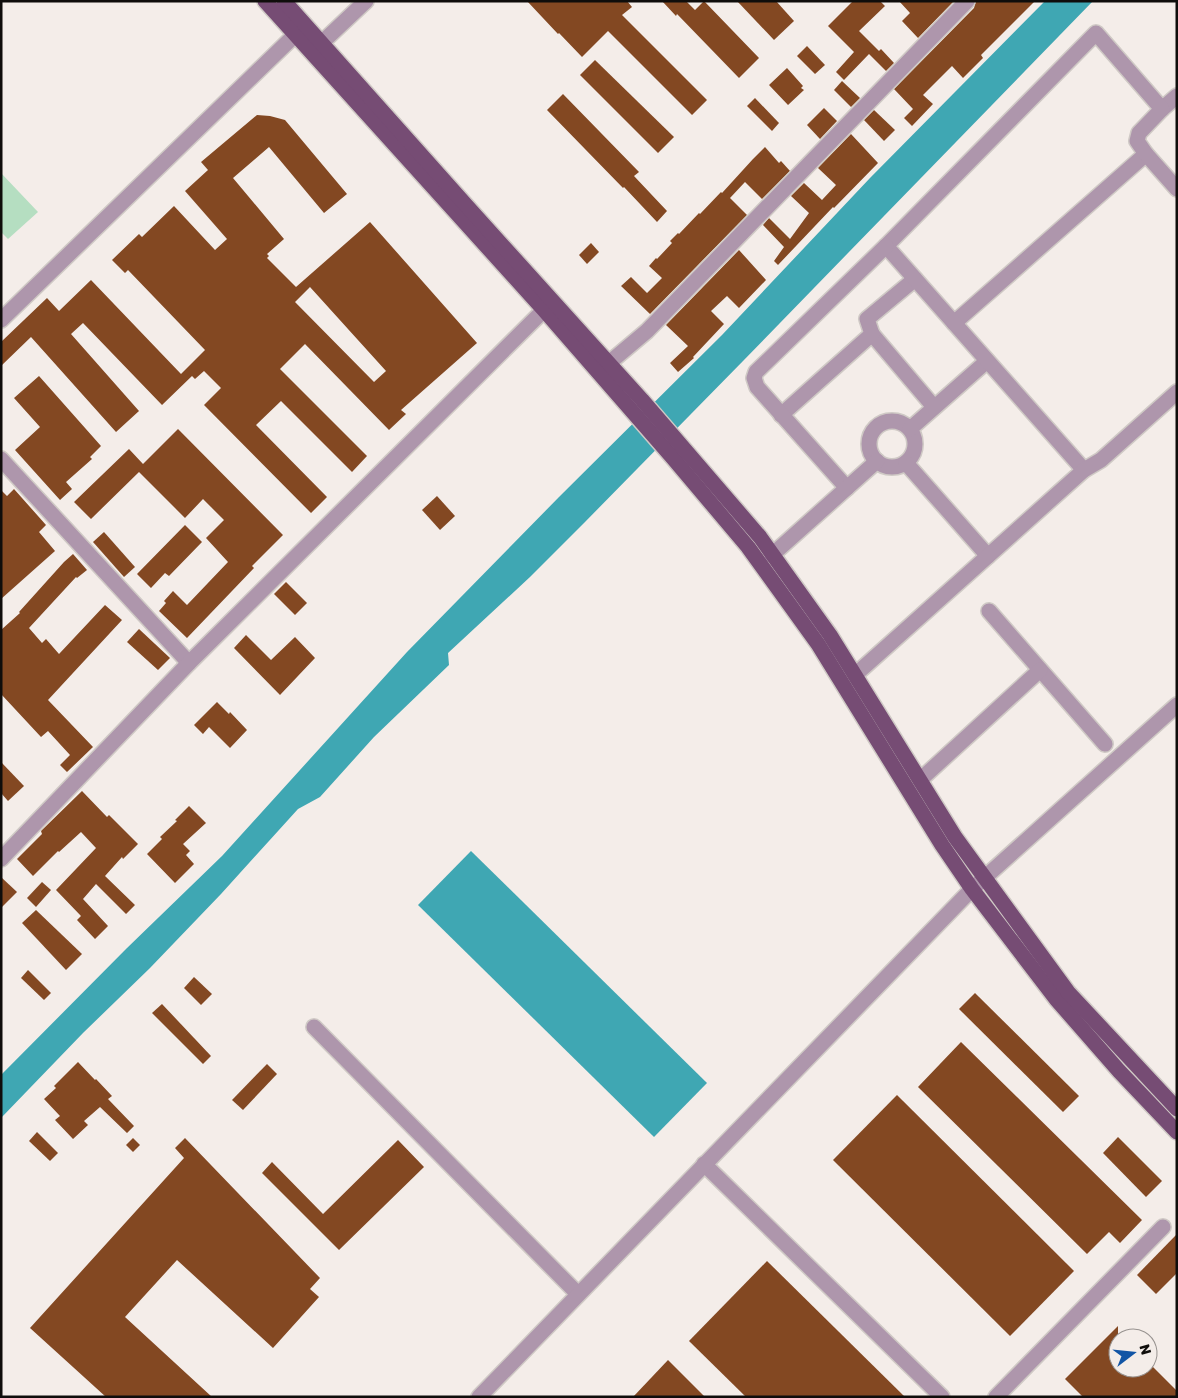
<svg xmlns="http://www.w3.org/2000/svg" width="1178" height="1398" font-family="Rubik,sans-serif">
	<rect width="100%" height="100%" fill="#f4ede9"/>
	<polygon fill="#b5dec1" points="1,173 38,212 8,239 1,232"/>
	<g fill="#3fa7b3">
		<polygon points="1045,1 1093,1 743,361 585,522 530,577 448,653 449,665 374,737 320,797 298,809 221,894 150,968 83,1033 1,1118 1,1075 127,948 222,856 407,652 559,497 722,335 870,178"/>
		<polygon points="471,851 707,1083 654,1137 418,905"/>
	</g>
	<g fill="#834822" fill-rule="evenodd">
		<polygon points="527,1 627,1 632,7 622,15 707,100 692,115 608,31 582,57 559,33 558,34"/>
		<polygon points="662,1 686,1 695,10 704,1 759,58 739,78 677,14 676,16"/>
		<polygon points="737,1 776,1 794,21 774,40"/>
		<polygon points="853,1 880,1 885,6 859,31 879,51 881,49 894,63 886,71 869,54 844,80 836,72 854,52 828,26"/>
		<polygon points="899,1 954,1 918,38 902,21 910,13"/>
		<polygon points="976,1 1035,1 981,55 983,58 963,78 952,66 923,95 933,104 912,126 904,118 913,109 894,89 974,8"/>
		<polygon points="807,46 825,65 815,74 797,56"/>
		<polygon points="595,60 674,137 658,153 580,75"/>
		<polygon points="787,68 803,86 801,88 804,90 788,105 769,85"/>
		<polygon points="842,81 860,98 851,107 834,90"/>
		<polygon points="563,94 639,172 634,176 667,211 657,222 624,187 623,188 547,110"/>
		<polygon points="755,98 779,123 772,131 747,106"/>
		<polygon points="824,108 837,121 820,139 807,125"/>
		<polygon points="874,110 895,130 884,141 864,120"/>
		<path d="M257,115L270,116L285,120L347,194L324,213L269,147L233,178L284,239L267,254L269,256L267,258L296,287L370,222L477,343L401,410L406,414L389,430L305,344L280,369L367,456L352,472L281,401L256,425L327,497L311,513L204,405L221,388L204,371L195,379L192,376L162,405L83,323L71,334L139,411L116,432L31,337L1,366V342L47,298L59,311L91,280L181,374L205,350L128,270L125,273L112,260L139,234L142,237L174,206L215,250L227,239L185,191L208,170L201,162ZM310,287L386,371L374,382L295,302Z"/>
		<polygon points="851,134 878,163 834,208 833,207 778,265 774,261 784,247 763,225 769,218 790,239 809,213 791,196 804,183 822,200 836,185 818,168"/>
		<polygon points="765,147 779,163 781,161 790,171 762,199 745,182 730,198 747,215 650,314 621,286 631,277 647,293 662,278 649,266 656,258 657,259 672,243 670,241 678,233 679,234 699,213 700,214 721,192 722,193 753,159"/>
		<polygon points="591,243 599,252 587,264 579,255"/>
		<polygon points="739,250 766,280 739,308 727,296 711,311 724,324 693,357 694,358 678,372 670,363 688,346 666,325"/>
		<polygon points="39,376 101,446 90,457 92,459 66,482 72,489 60,500 15,450 40,427 14,398"/>
		<polygon points="178,429 283,535 252,566 254,568 187,638 159,611 166,603 164,601 173,591 187,605 228,562 206,538 224,520 203,499 185,518 139,472 91,519 74,502 129,449 143,464"/>
		<polygon points="14,489 46,525 39,532 55,551 1,599 1,490 7,496"/>
		<polygon points="437,496 455,516 440,530 422,510"/>
		<polygon points="185,525 202,542 169,576 165,573 151,588 137,574"/>
		<polygon points="104,532 135,567 124,577 93,542"/>
		<polygon points="73,554 87,570 77,578 76,577 29,628 42,643 46,639 59,654 105,605 122,620 48,700 93,747 67,772 60,765 70,755 48,731 41,737 1,694 1,630 20,613 19,612 64,562"/>
		<polygon points="286,582 307,603 295,615 274,594"/>
		<polygon points="139,629 170,658 158,670 127,642"/>
		<polygon points="246,635 271,660 295,637 315,658 280,695 234,648"/>
		<polygon points="217,702 229,714 230,712 247,730 230,748 209,727 203,734 194,725"/>
		<polygon points="1,762 24,786 8,801 1,793"/>
		<polygon points="82,791 107,817 109,815 138,844 123,859 122,857 105,876 135,905 126,914 96,884 83,899 108,926 95,939 77,920 81,916 56,890 96,848 81,832 59,852 58,851 33,876 17,859 42,834 41,831"/>
		<polygon points="189,806 206,823 183,844 190,851 186,855 194,864 175,883 147,854 162,839 160,837 177,821 175,820"/>
		<polygon points="1,877 17,892 1,908"/>
		<polygon points="42,882 51,890 36,907 27,898"/>
		<polygon points="36,910 82,954 66,970 22,923"/>
		<polygon points="28,970 51,993 44,1000 21,978"/>
		<polygon points="194,977 212,994 201,1005 184,988"/>
		<polygon points="975,993 1079,1096 1063,1112 959,1009"/>
		<polygon points="162,1004 211,1056 203,1064 152,1013"/>
		<polygon points="961,1042 1142,1220 1120,1243 1109,1232 1087,1254 918,1087"/>
		<polygon points="78,1062 95,1080 96,1079 112,1096 108,1099 134,1126 127,1133 100,1107 84,1121 88,1125 73,1139 55,1120 60,1116 44,1099 56,1088 54,1086"/>
		<polygon points="267,1064 277,1074 243,1110 232,1100"/>
		<polygon points="897,1095 1074,1271 1010,1336 833,1160"/>
		<polygon points="37,1132 58,1153 50,1161 29,1141"/>
		<polygon points="1118,1137 1162,1181 1146,1197 1103,1153"/>
		<polygon points="133,1138 140,1145 133,1152 126,1145"/>
		<polygon points="185,1138 320,1278 310,1289 319,1297 273,1348 177,1260 125,1317 212,1397 106,1397 30,1328 184,1158 175,1148"/>
		<polygon points="398,1140 424,1167 339,1250 262,1173 272,1162 323,1214"/>
		<polygon points="1177,1234 1177,1273 1156,1294 1137,1275"/>
		<polygon points="767,1261 905,1397 746,1397 689,1341"/>
		<polygon points="1118,1326 1118,1368 1148,1368 1148,1362 1177,1391 1177,1397 1083,1397 1065,1379"/>
		<polygon points="668,1360 705,1397 633,1397"/>
	</g>
	<g fill="none" stroke-linecap="round" stroke-linejoin="round">
		<defs>
			<g id="minor">
				<polyline points="312,52 366,1"/>
				<polyline points="1162,109 1177,96"/>
				<polyline points="1,320 296,34 305,27"/>
				<polyline points="954,323 1146,154"/>
				<polyline points="872,334 934,407"/>
				<polyline points="609,363 647,331 967,1"/>
				<polyline points="781,415 872,334 867,319 915,279"/>
				<circle cx="892" cy="444" r="23"/>
				<polyline points="910,429 987,361"/>
				<polyline points="1,459 189,663"/>
				<polyline points="906,463 988,556"/>
				<polyline points="1084,470 886,246 1096,33 1162,109 1139,133 1137,141 1146,154 1177,189"/>
				<polyline points="847,488 757,387 754,378 756,372 886,246"/>
				<polyline points="772,555 877,461"/>
				<polyline points="989,611 1105,744"/>
				<polyline points="855,675 1084,470 1101,460 1177,392"/>
				<polyline points="920,780 1040,670"/>
				<polyline points="1,859 189,663 544,310"/>
				<polyline points="314,1027 578,1294"/>
				<polyline points="704,1164 942,1397"/>
				<polyline points="479,1397 972,889 1177,705"/>
				<polyline points="996,1397 1163,1227"/>
			</g>
			<g id="major">
				<polyline points="265,1 544,310 673,458 748,547 818,644 942,845 972,889 1056,999 1119,1071 1177,1132"/>
				<polyline points="284,1 465,204 642,400 760,537 830,635 955,837 1068,992 1177,1109"/>
			</g>
		</defs>
		<use href="#minor" stroke="#cfc9c5" stroke-width="18"/>
		<use href="#major" stroke="#cfc9c5" stroke-width="18"/>
		<use href="#minor" stroke="#ae96ac" stroke-width="15"/>
		<use href="#major" stroke="#764c74" stroke-width="15"/>
	</g>
	<rect width="1178" height="1398" fill="none" stroke="#0f0d0b" stroke-width="5"/>
	<g transform="translate(1133 1353) rotate(74)"><circle r="24" fill="#f4ede9" stroke="#989390"/>
	<path d="M0-4L9 19L0 12L-9 19Z" fill="#1255a5"/>
	<text y="-8" font-size="14" font-weight="bold" text-anchor="middle" fill="#0f0d0b">N</text>
	</g>
</svg>
